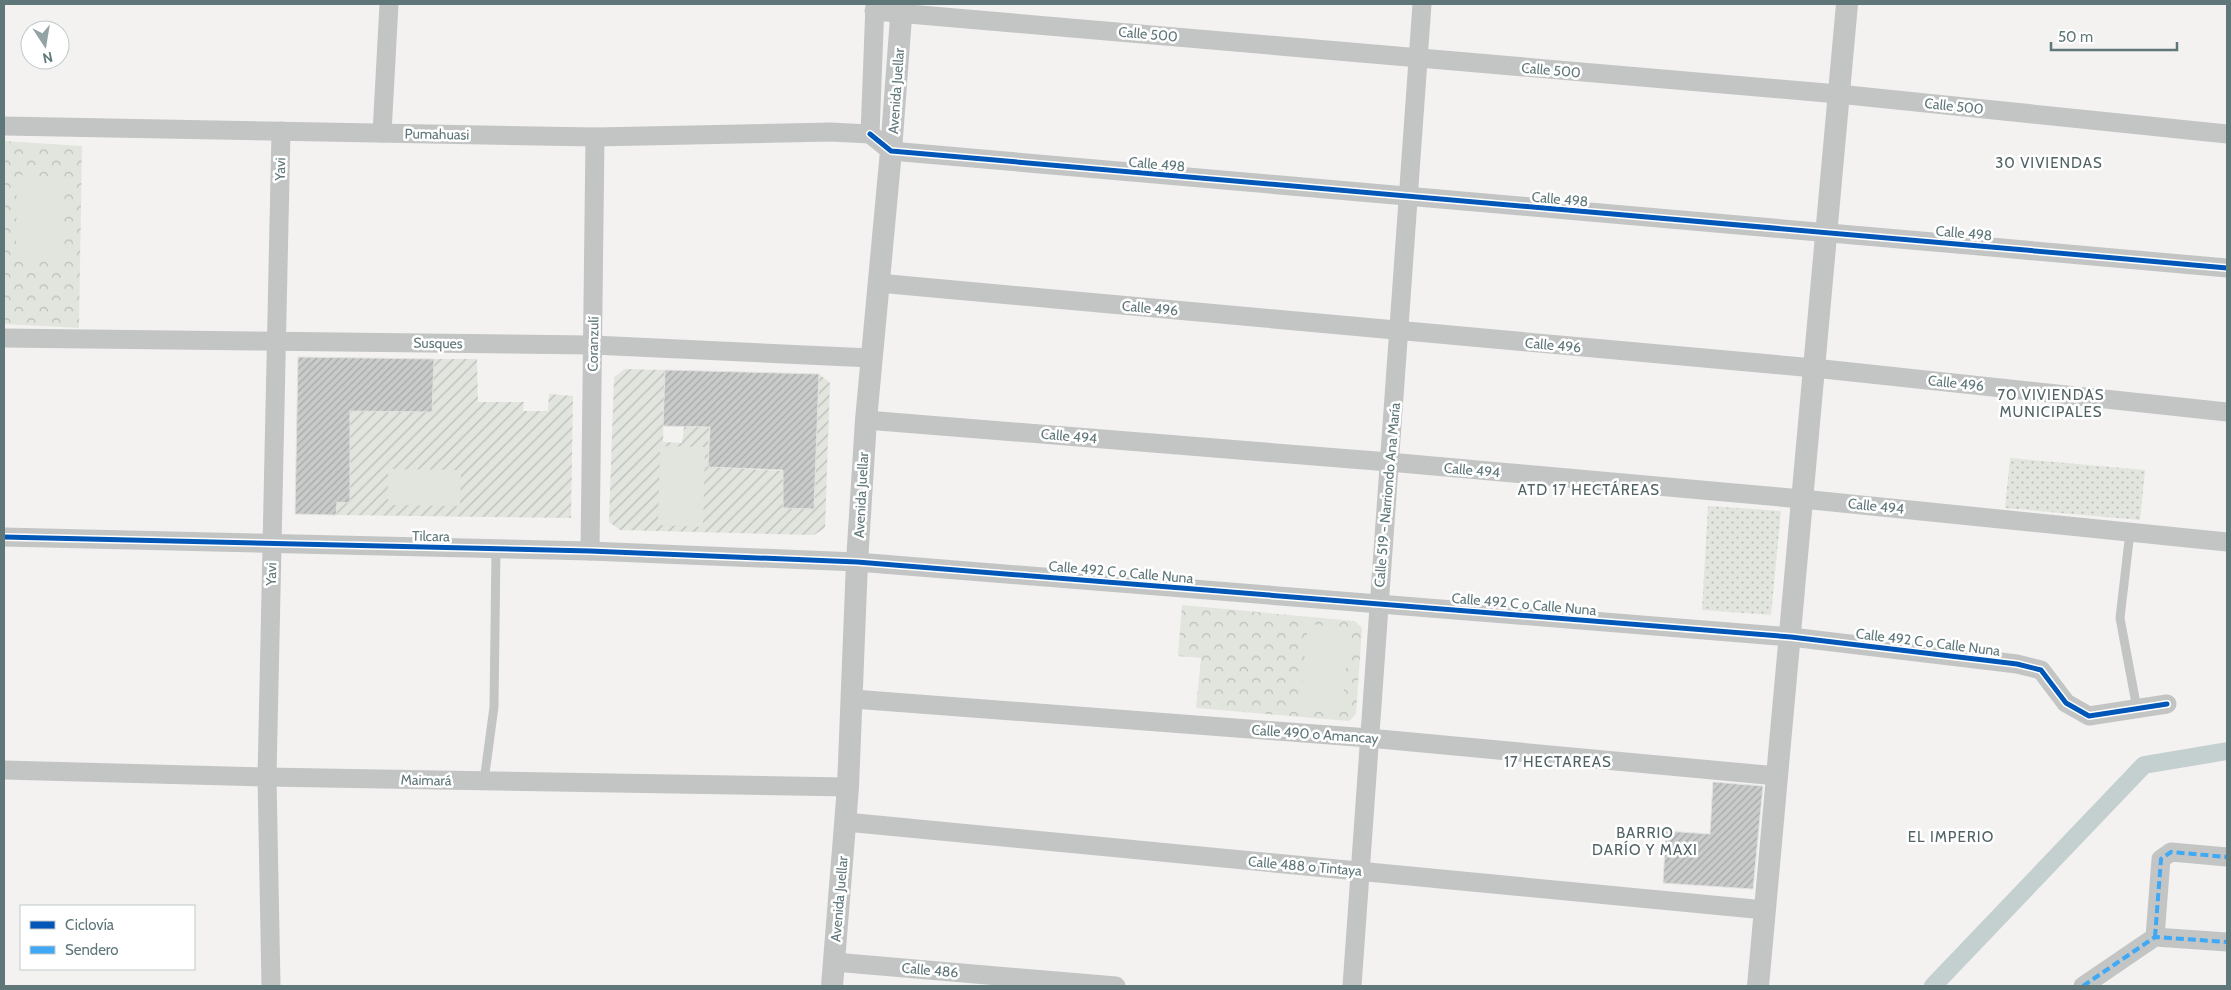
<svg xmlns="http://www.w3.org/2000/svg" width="2231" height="990" font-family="Cabin,sans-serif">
	<defs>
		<pattern id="grass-dots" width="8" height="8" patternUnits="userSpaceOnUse" patternTransform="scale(1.25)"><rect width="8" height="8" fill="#e2e4de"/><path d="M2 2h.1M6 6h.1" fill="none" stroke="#bbbeb9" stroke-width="1.8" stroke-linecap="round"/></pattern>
		<pattern id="park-crowns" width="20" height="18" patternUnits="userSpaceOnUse" patternTransform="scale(1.25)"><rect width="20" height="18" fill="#e2e4de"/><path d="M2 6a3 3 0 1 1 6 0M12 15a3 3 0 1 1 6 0" fill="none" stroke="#bbbeb9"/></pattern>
		<pattern id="garden-furrows" width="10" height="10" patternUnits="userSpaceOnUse" patternTransform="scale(1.25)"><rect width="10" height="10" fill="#e2e4de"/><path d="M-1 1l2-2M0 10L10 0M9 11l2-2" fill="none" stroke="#bbbeb9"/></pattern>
		<pattern id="building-hatch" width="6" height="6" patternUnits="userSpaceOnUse" patternTransform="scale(1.25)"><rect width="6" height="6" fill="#c9caca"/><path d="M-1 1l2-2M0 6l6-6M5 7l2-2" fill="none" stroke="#a7a9a9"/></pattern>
	</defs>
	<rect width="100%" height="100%" fill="#f3f2f1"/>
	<g fill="url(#grass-dots)">
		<polygon points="2010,458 2145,470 2140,520 2005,508"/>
		<polygon points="1708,506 1781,511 1771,615 1702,610"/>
	</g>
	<g fill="url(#park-crowns)">
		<polygon points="4,141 82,146 79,328 4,324"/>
		<polygon points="1182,605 1355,621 1362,628 1356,714 1349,721 1196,708 1201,658 1178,656"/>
	</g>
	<g fill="url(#garden-furrows)">
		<polygon points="434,359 477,359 478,402 524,402 523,411 548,411 549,394 573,396 571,518 336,515 337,502 350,503 350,411 432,412"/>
		<polygon points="625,369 665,370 663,442 682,443 684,427 709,427 708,467 783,471 783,508 814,509 819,374 830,383 825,528 814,535 620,530 609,522 614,377"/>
	</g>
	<g fill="#e2e4de">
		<polygon points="17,175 64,177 62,258 16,256"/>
		<polygon points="660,446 705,447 703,527 658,525"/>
		<polygon points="388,469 461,470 460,506 388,505"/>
		<polygon points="1308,624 1350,628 1342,709 1300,705"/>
	</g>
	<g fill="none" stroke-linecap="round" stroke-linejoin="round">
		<polyline stroke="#c4d0cf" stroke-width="18" points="1933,986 2144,765 2227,751"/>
	</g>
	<g fill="url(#building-hatch)" stroke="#e2e2e0">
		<polygon points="298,357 434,359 432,412 350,411 350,503 337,502 336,515 295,514"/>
		<polygon points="665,370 819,374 814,509 783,508 783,470 708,467 710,427 663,426"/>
		<polygon points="1713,782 1763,786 1753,889 1663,883 1666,831 1710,834"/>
	</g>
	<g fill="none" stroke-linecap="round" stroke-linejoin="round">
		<g stroke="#c3c5c5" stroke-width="9">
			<polyline points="2130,532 2120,618 2137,709"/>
			<polyline points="484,781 494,707 496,549"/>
		</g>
		<g stroke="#c3c5c5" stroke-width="19">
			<polyline points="874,11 1838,94 2227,134"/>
			<polyline points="4,126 595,137 830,132 870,134"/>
			<polyline points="382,133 389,4"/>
			<path d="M870,134L891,151C1337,191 1782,228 2227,268"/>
			<polyline points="870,134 875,4"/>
			<polyline points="878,283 1814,368 2227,412"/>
			<polyline points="4,338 593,345 871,358"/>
			<polyline points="866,420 1389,462 1802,499 2227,542"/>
			<polyline points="4,537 590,551 857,562 1791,637 2017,664 2041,670 2066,703 2089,716 2167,704"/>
			<polyline points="590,551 595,137"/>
			<polyline points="853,699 1369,738 1777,776"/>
			<polyline points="4,770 267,777 848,787"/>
			<polyline points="846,822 1765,910"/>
			<polyline points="2155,937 2161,859 2171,852 2227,857"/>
			<polyline points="834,962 1116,986"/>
			<polyline points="271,986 267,777 281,131"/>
			<polyline points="1352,986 1422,4"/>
			<polyline points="2083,986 2155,937 2227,942"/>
		</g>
		<g stroke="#c3c5c5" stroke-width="22">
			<polyline points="832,986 848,787 857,562 866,420 891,151 902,4"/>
			<polyline points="1758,986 1847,4"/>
		</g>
		<g stroke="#3fa9f5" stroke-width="4" stroke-dasharray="8 4" stroke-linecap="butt">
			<polyline points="2155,937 2161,859 2171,852 2227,857"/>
			<polyline points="2083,986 2155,937 2227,942"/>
		</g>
		<defs>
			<g id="cycleway">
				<path d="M870,134L891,151C1337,191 1782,228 2227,268"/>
				<polyline points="4,537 590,551 857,562 1791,637 2017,664 2041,670 2066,703 2089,716 2167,704"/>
			</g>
		</defs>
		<use href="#cycleway" stroke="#fff" stroke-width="8"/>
		<use href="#cycleway" stroke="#0057b8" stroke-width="5"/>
	</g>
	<g text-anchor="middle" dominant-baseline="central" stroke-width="5" stroke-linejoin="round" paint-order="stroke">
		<g font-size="14" fill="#60777a" stroke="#fff">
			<text transform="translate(1148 34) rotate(5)">Calle 500</text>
			<text transform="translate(1551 70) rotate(5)">Calle 500</text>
			<text transform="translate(896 91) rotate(-86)">Avenida Juellar</text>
			<text transform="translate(1954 106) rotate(6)">Calle 500</text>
			<text transform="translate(437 134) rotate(1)">Pumahuasi</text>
			<text transform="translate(1157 164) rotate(5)">Calle 498</text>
			<text transform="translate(280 169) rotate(-89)">Yavi</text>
			<text transform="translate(1560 199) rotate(5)">Calle 498</text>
			<text transform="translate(1964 233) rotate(5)">Calle 498</text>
			<text transform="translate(1150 308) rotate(5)">Calle 496</text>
			<text transform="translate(438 343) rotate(1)">Susques</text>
			<text transform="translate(593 344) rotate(-89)">Coranzulí</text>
			<text transform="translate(1553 345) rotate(5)">Calle 496</text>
			<text transform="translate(1956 383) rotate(6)">Calle 496</text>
			<text transform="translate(1069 436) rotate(5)">Calle 494</text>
			<text transform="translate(1472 470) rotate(5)">Calle 494</text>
			<text transform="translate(861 495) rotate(-87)">Avenida Juellar</text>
			<text transform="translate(1387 495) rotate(-85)">Calle 519 - Narriondo Ana María</text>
			<text transform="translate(1876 506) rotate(6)">Calle 494</text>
			<text transform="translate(431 536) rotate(1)">Tilcara</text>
			<text transform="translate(1121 572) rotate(5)">Calle 492 C o Calle Nuna</text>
			<text transform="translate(271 574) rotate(-89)">Yavi</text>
			<text transform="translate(1524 604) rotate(5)">Calle 492 C o Calle Nuna</text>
			<text transform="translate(1928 642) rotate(7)">Calle 492 C o Calle Nuna</text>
			<text transform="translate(1315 734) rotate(4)">Calle 490 o Amancay</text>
			<text transform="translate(426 780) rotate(1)">Maimará</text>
			<text transform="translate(1305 866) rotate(5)">Calle 488 o Tintaya</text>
			<text transform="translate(839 899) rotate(-85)">Avenida Juellar</text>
			<text transform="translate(930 970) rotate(5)">Calle 486</text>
		</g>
		<g font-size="15" letter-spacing="1" fill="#516365" stroke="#fff">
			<text x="2049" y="163">30 VIVIENDAS</text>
			<text x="2051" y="395">70 VIVIENDAS<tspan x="2051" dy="17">MUNICIPALES</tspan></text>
			<text x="1589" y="490">ATD 17 HECTÁREAS</text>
			<text x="1558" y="762">17 HECTAREAS</text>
			<text x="1645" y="833">BARRIO<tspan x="1645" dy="17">DARÍO Y MAXI</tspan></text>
			<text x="1951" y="837">EL IMPERIO</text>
		</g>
	</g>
	<rect width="2231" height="990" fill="none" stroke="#60777a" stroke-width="10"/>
	<rect x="20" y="905" width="175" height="65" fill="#ffffff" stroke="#bfc9ca"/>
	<rect x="30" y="921" width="25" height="8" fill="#0057b8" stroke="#bfc9ca"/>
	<text x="65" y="930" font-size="15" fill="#60777a">Ciclovía</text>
	<rect x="30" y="946" width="25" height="8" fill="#3fa9f5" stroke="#bfc9ca"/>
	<text x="65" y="955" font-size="15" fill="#60777a">Sendero</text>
	<g transform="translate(45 45) rotate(168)"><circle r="24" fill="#ffffff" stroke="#bfc9ca"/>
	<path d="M0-4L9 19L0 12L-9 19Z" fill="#93a2a4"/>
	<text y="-8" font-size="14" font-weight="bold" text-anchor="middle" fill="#60777a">N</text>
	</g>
	<path d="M2051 42v8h126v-8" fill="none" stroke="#60777a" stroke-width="2.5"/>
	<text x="2058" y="42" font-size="15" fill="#60777a" stroke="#ffffff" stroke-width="4" paint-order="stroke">50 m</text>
</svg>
